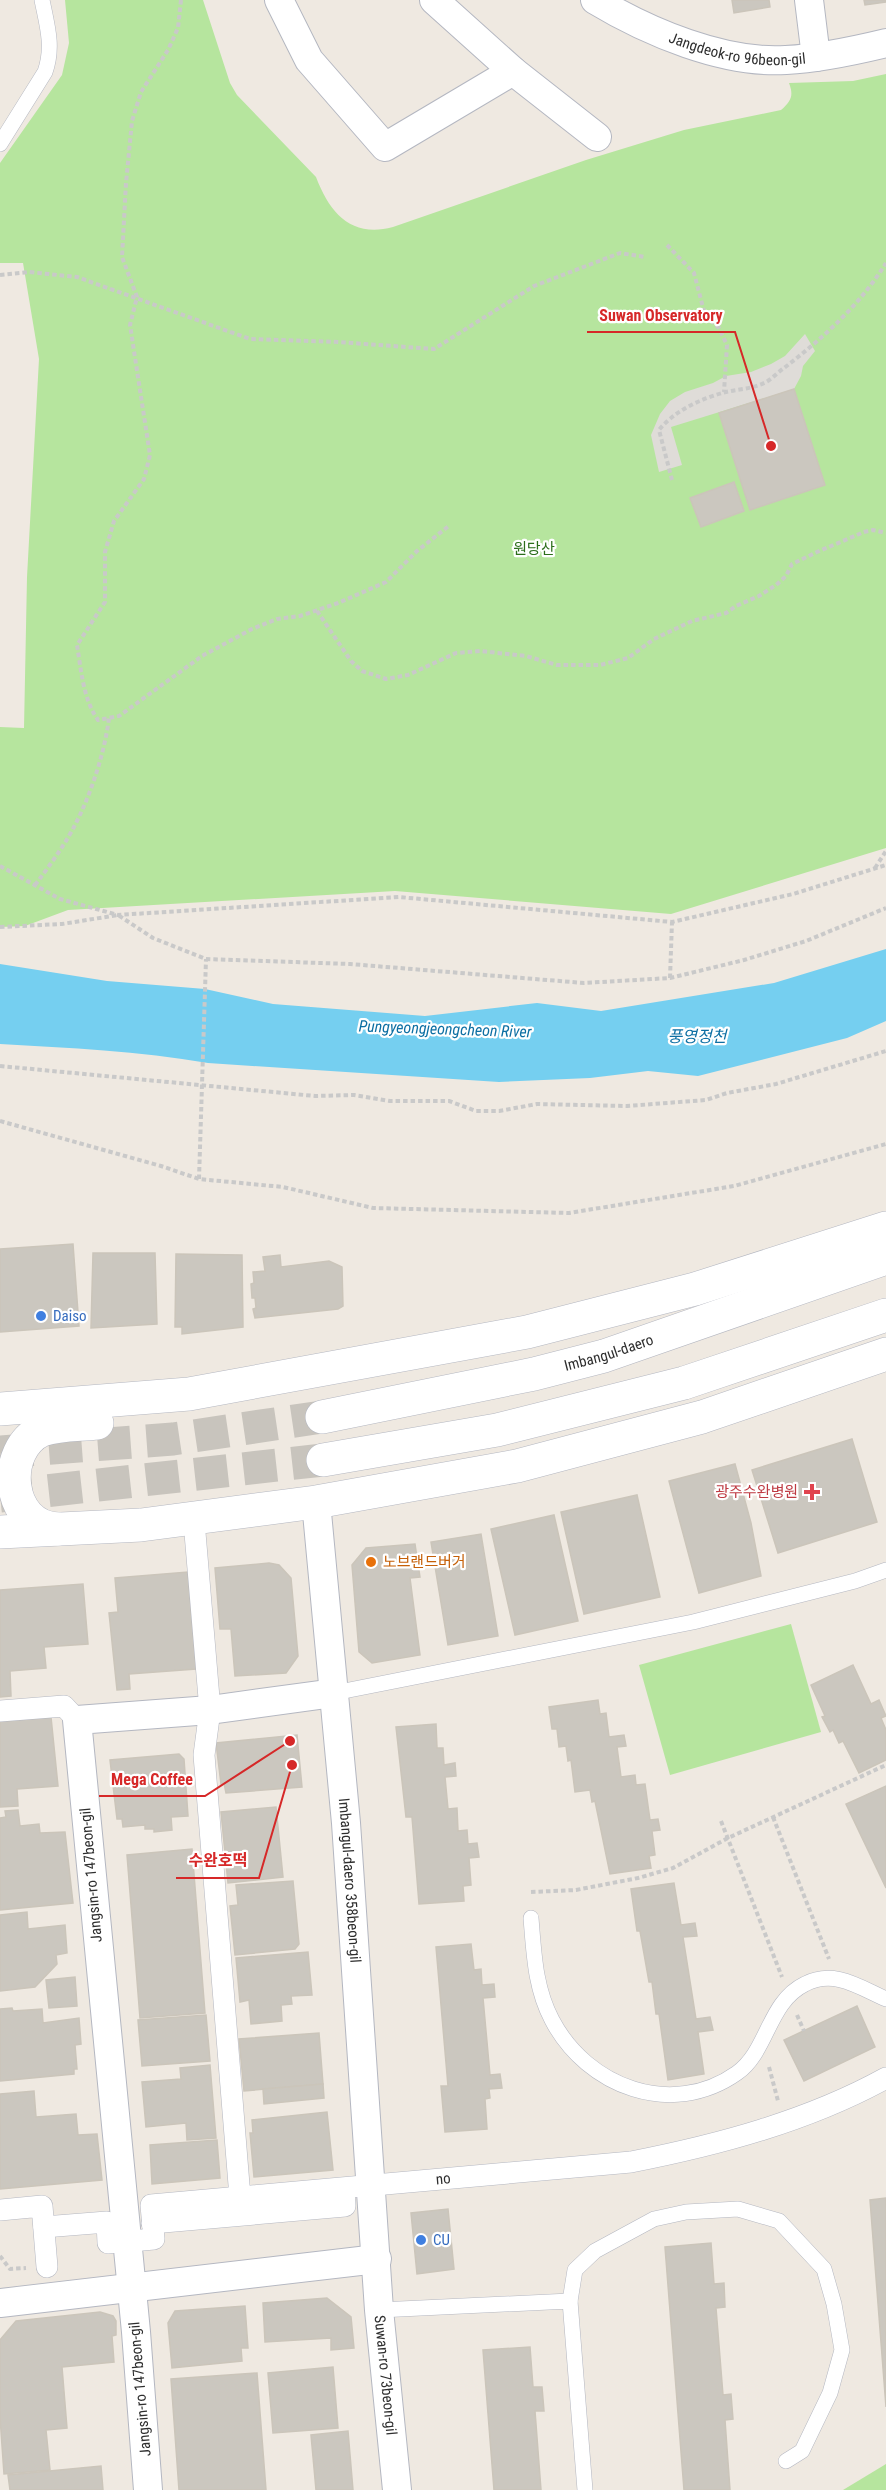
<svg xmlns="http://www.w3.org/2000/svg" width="886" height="2490" font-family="'Roboto Condensed','Noto Sans KR',sans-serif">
	<rect width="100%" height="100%" fill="#efe9e1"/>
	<g fill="#b6e59e">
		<path d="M65,0H203L230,83L237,95L316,177C330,214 352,238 393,227L586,160L684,130L781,110C791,101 794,96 789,83L853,81L886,74V848L671,914L395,891L68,910L25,926L0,927V727L24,728L27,577L39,359L23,263H0V163L62,75L69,43Z"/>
		<polygon points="791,1624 821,1732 670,1775 639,1665"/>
		<polygon points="886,2464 886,2490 843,2490"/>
	</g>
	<polygon fill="#dfdcd8" points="805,334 815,351 803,366 801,376 794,389 671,427 682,465 659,472 651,435 660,414 670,401 685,392 713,383 726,376 751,372 771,364 785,356"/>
	<path fill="#75cff0" d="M886,949V1021L847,1038L698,1076L648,1071L590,1078L499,1082L208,1063C139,1051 69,1048 0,1044V964L107,981L205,989L273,1004L425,1016L537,1003L601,1011L774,983Z"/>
	<g fill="#cbc7bf" stroke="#cbc5ba" stroke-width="1.5">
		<polygon points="732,0 769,0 770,7 734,13"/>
		<polygon points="864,0 886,0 886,2 865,5"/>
		<polygon points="794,389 825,485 750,510 719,413"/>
		<polygon points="734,482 744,511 701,527 690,498"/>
		<polygon points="73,1244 79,1326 0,1332 0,1249"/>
		<polygon points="93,1253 155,1253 157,1324 91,1328"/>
		<polygon points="176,1254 242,1255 243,1327 182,1334 182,1327 175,1327"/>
		<polygon points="280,1255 281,1267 329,1261 342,1267 343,1306 338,1309 255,1318 253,1309 256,1308 255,1298 252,1298 251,1284 254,1283 253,1272 265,1271 263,1257"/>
		<polygon points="852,1439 877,1522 778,1553 752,1470"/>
		<polygon points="735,1464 751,1523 761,1576 699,1593 669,1481"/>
		<polygon points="637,1495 660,1597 584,1614 561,1512"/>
		<polygon points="554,1515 578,1621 515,1635 491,1529"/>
		<polygon points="481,1534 498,1636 448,1645 431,1542"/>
		<polygon points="415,1544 420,1577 410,1578 420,1655 372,1663 359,1652 352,1565 366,1548"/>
		<polygon points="269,1563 279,1565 291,1578 298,1656 286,1673 235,1676 231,1629 220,1629 215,1568"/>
		<polygon points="188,1572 196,1669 129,1674 130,1689 117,1690 109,1613 118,1612 115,1578"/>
		<polygon points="83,1584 88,1644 44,1647 46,1668 10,1671 11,1696 0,1697 0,1590"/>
		<polygon points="853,1665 871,1704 879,1700 886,1716 881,1718 886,1730 886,1760 859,1773 843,1741 839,1743 833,1730 830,1732 822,1717 825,1716 811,1685"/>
		<polygon points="598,1700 600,1714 606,1713 609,1737 624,1735 626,1746 617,1747 621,1777 635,1775 636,1785 645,1784 650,1820 658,1819 660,1830 652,1831 655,1855 649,1856 651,1868 610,1874 595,1801 592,1802 590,1790 575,1792 571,1760 568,1761 566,1746 559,1747 557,1729 552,1729 549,1707"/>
		<polygon points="51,1717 58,1786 17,1789 18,1806 0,1807 0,1721"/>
		<polygon points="436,1724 437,1748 443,1748 444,1765 455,1763 456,1776 445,1777 448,1809 457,1808 458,1831 467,1830 468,1844 477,1843 479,1857 469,1858 471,1885 463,1886 464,1901 419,1904 412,1817 406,1817 396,1727"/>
		<polygon points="297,1735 302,1787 226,1793 224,1783 221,1784 216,1743"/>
		<polygon points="179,1754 184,1759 188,1816 171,1817 172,1830 154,1832 154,1829 145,1829 145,1825 123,1827 122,1819 117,1819 110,1760"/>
		<polygon points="886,1786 886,1888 846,1804"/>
		<polygon points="276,1807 283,1877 228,1883 221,1812"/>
		<polygon points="18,1810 20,1826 39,1824 40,1833 65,1832 73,1903 0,1910 0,1818 6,1817 5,1811"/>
		<polygon points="192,1849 205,2013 140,2018 127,1855"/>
		<polygon points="293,1881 299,1944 295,1949 235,1955 230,1906 238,1905 236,1885"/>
		<polygon points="674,1883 681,1925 695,1923 697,1936 683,1937 696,2019 710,2017 713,2030 698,2032 704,2074 668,2080 659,2014 656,2014 652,1982 649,1982 640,1931 637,1931 631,1889"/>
		<polygon points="27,1912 28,1929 65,1925 67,1953 56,1955 57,1964 35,1987 0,1991 0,1915"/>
		<polygon points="471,1944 474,1970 481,1969 482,1985 494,1984 495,1997 483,1998 490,2075 500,2074 502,2088 489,2089 490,2098 485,2099 487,2129 445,2132 441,2086 448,2086 436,1947"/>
		<polygon points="308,1952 312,1995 291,1996 292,2004 281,2005 282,2021 251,2024 249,2000 240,2002 236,1958"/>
		<polygon points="75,1977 77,2006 49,2008 46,1980"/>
		<polygon points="857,2006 875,2047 804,2081 784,2040"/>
		<polygon points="12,2008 13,2011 42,2009 43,2023 79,2018 81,2044 75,2045 77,2069 74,2069 74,2074 0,2081 0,2009"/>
		<polygon points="206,2015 210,2061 142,2066 138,2020"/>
		<polygon points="319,2033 323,2084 244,2091 239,2039"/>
		<polygon points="210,2065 216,2138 187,2140 186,2123 146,2127 142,2082 181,2079 180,2068"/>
		<polygon points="323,2084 324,2098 264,2104 263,2089"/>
		<polygon points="34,2091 36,2117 76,2114 78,2135 97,2134 102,2180 0,2189 0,2094"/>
		<polygon points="327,2112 333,2170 254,2177 250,2133 253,2133 252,2120"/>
		<polygon points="217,2140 220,2178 152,2184 150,2145"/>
		<polygon points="886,2198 886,2407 870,2200"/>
		<polygon points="448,2209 454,2269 417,2274 411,2213"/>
		<polygon points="711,2243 714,2284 724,2283 725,2307 716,2308 723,2395 731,2394 733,2419 725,2420 730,2490 684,2490 665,2247"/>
		<polygon points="327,2298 351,2317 354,2348 331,2350 331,2338 265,2342 263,2303"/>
		<polygon points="245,2306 248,2348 241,2348 242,2361 172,2368 168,2323 175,2311"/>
		<polygon points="100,2312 113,2316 116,2321 116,2335 112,2336 114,2362 62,2367 67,2428 46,2430 50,2470 4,2474 0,2417 0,2340 16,2321"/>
		<polygon points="530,2347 533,2387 542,2387 544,2411 535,2411 541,2490 494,2490 483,2350"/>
		<polygon points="333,2367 338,2428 273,2433 268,2373"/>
		<polygon points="257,2373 266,2490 179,2490 171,2379"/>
		<polygon points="348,2431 353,2490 316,2490 311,2435"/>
		<polygon points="101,2466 103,2490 10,2490 8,2475"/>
	</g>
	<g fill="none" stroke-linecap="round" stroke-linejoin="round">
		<g stroke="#c8c4bd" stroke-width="33" stroke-dasharray="33 16" stroke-linecap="butt">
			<polyline points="0,1452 173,1439 322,1417"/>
			<polyline points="0,1496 323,1460"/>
		</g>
		<defs>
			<g id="service">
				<path d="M0,144L45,72C54,47 47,25 42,0"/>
				<polyline points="334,1693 693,1622 855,1581 886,1570"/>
				<path d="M531,1918C534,1954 535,1988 552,2020C587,2087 672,2119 737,2073C768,2051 768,2002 805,1984C834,1969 859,1987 886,1999"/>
				<polyline points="570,2301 575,2270 595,2251 654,2219 686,2212 738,2209 779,2221 824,2269 834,2304 842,2350 830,2393 802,2451 786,2461"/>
				<polyline points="379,2310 570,2301 585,2490"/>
			</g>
			<g id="pedestrian">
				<polyline points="195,1533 210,1710 204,1755 240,2197"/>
				<polyline points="0,1711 64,1706 77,1720"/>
				<polyline points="0,2210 42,2206 47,2267"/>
				<polyline points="152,2223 345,2206 344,2189"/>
				<path id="s1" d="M44,2227L107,2222L108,2243L154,2239L151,2205L631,2162C718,2145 808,2121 886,2078"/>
			</g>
			<g id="minor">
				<polyline points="279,0 309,60 385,147 513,71 434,0"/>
				<path id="s2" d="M595,0C648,32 724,64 786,60C821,58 853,51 886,43"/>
				<polyline points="809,0 816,57"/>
				<polyline points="513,71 597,137"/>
				<path id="s3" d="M316,1502L346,1823L379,2310L397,2490"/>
				<polyline points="0,2303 377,2259"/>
				<polyline points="148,2490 136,2332 77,1720 210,1710 334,1693"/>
			</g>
			<g id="secondary">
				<polyline points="0,1409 189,1394 527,1332 695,1289 886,1228"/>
				<path id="s4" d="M322,1417L534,1374L604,1356L886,1258"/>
				<polyline points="323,1460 497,1430 684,1383 886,1315"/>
				<path d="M58,1529C6,1527 0,1449 42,1430C59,1424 80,1425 97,1423"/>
				<polyline points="0,1532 141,1525 316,1502 517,1466 702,1417 886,1354"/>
			</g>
		</defs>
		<use href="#service" stroke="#b4b7c1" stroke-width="16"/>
		<use href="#pedestrian" stroke="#b4b7c1" stroke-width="22"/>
		<use href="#minor" stroke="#b4b7c1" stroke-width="30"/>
		<use href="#secondary" stroke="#b4b7c1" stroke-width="34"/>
		<g stroke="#c9c9c9" stroke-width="4" stroke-dasharray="4.5 3" stroke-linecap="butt">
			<path d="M181,0L178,28L168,50L141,92L132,121L126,183L122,257L137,297L130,325L150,455L144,479L114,521L105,552V602L77,645C81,669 83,699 98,720L119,716L202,656L252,629L277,619L300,616L338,603L386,582L417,551L450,525"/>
			<polyline points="667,245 694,273 705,315 719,328 727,345 724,392"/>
			<polyline points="0,275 29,272 77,277 250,339 338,342 434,349 534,286 620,253 645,257"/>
			<path d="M672,480L659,430C674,411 702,398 726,392C739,389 753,389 766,382C772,379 778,372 784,368C823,338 860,305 886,263"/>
			<polyline points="317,611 351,661 362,671 386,679 408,675 456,653 480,651 526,656 557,665 600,665 628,658 654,639 692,621 726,613 736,606 759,596 776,585 786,576 792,564 817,552 864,532 873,530 886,533"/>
			<polyline points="0,866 60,899 118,915 399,897 672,922 793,894 886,865"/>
			<polyline points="875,868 886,851"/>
			<path d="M35,885C45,872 55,858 64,844C86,810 104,758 109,718"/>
			<polyline points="0,927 62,924 118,915 153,938 206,959 350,964 584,983 670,978 744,960 806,941 886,908"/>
			<polyline points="670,978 672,922"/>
			<polyline points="0,1066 315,1096 354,1095 390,1101 449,1101 476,1111 499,1111 537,1104 627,1106 706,1100 727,1093 776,1084 886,1051"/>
			<polyline points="0,1121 161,1166 199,1179 283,1187 373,1208 569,1213 734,1186 886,1144"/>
			<polyline points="199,1179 206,959"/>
			<polyline points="773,1817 829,1959"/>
			<polyline points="721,1821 782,1977"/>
			<polyline points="531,1892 576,1890 638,1878 673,1868 728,1838 886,1765"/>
			<polyline points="797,2015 804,2031"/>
			<polyline points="769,2067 778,2101"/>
			<polyline points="0,2256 10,2269 26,2268"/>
		</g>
		<use href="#service" stroke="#fff" stroke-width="15"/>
		<use href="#pedestrian" stroke="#fff" stroke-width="21"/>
		<use href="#minor" stroke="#fff" stroke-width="28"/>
		<use href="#secondary" stroke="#fff" stroke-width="33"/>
	</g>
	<g fill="#3f7fe0" stroke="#fff" stroke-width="2">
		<circle cx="41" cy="1316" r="6"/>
		<circle cx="421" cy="2240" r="6"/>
	</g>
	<path fill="#e0444e" stroke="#fff" stroke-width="2" d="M809 1483h6v6h6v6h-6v6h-6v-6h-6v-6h6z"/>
	<circle fill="#e8710a" stroke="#fff" stroke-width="2" cx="371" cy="1562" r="6"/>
	<g text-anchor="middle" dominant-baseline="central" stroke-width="4.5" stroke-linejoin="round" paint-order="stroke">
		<g font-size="15" fill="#2e2e2e" stroke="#fff">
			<text stroke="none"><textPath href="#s2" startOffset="153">Jangdeok-ro 96beon-gil</textPath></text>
			<text stroke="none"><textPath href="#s4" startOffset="294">Imbangul-daero</textPath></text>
			<text transform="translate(91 1875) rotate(-95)">Jangsin-ro 147beon-gil</text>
			<text stroke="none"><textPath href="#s3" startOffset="380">Imbangul-daero 358beon-gil</textPath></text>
			<text stroke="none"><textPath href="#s1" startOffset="458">no</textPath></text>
			<text stroke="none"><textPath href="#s3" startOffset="876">Suwan-ro 73beon-gil</textPath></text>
			<text transform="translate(140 2389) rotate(-95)">Jangsin-ro 147beon-gil</text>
		</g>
		<g font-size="15" fill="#2c6e1b" stroke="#fff">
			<text x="534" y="549">원당산</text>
		</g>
		<g font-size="15" fill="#366cbe" stroke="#fff" text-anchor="start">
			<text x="53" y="1316">Daiso</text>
			<text x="433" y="2240">CU</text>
		</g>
		<g font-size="15" fill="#be3a42" stroke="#fff" text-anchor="end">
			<text x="798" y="1492">광주수완병원</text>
		</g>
		<g font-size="15" fill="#c56008" stroke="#fff" text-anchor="start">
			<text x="383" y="1562">노브랜드버거</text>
		</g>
		<g font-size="16" font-style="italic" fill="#0d6fa3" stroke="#fff">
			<text transform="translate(445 1029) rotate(2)">Pungyeongjeongcheon River</text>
			<text x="697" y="1036">풍영정천</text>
		</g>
	</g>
	<path fill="none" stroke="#d62828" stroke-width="2" d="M771 446L735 332H587M290 1741L205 1796H99M292 1765L259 1878H176"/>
	<g fill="#d62828" stroke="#fff" stroke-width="2">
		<circle cx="771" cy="446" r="6"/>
		<circle cx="290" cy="1741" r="6"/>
		<circle cx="292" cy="1765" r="6"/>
	</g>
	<g font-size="16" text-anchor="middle" font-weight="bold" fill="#d62828" stroke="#fff" stroke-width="4.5" stroke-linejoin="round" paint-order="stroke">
		<text x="661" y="321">Suwan Observatory</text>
		<text x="152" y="1785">Mega Coffee</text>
		<text x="218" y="1866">수완호떡</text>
	</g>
</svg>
